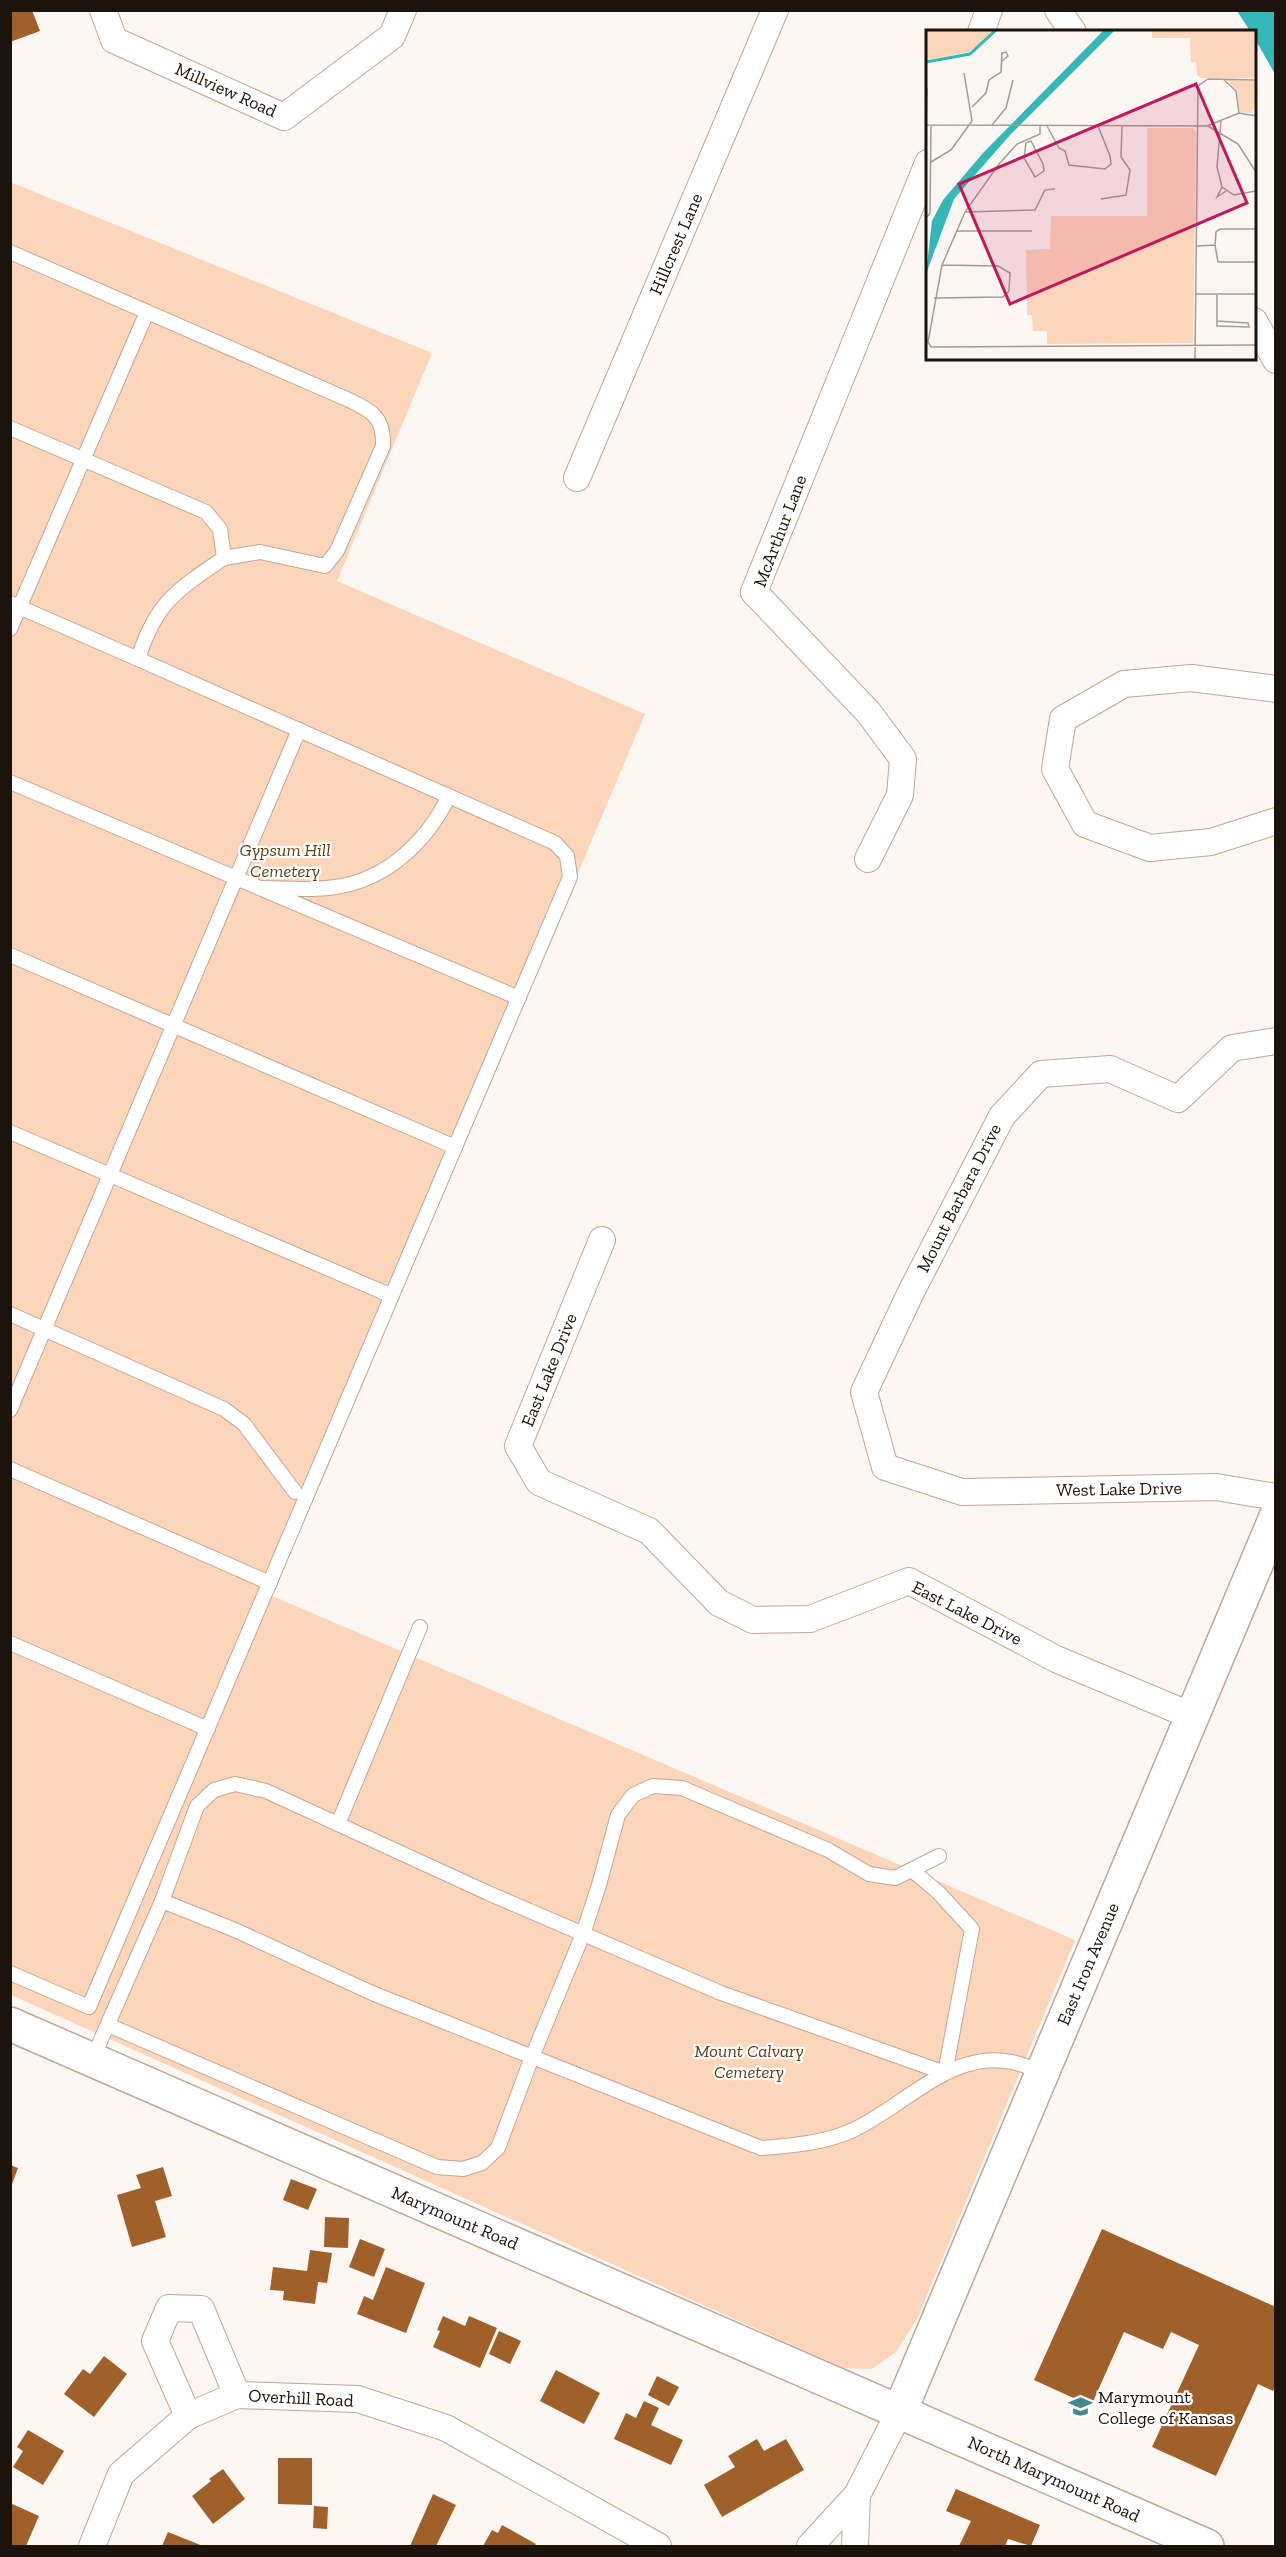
<svg xmlns="http://www.w3.org/2000/svg" width="1286" height="2557" font-family="'Zilla Slab',serif">
	<rect width="100%" height="100%" fill="#fcf7f3"/>
	<polygon fill="#fcd6bb" points="10,182 432,353 337,581 645,714 319,1488 270,1595 1075,1940 917,2319 896,2352 872,2369 844,2368 11,1995"/>
	<polygon fill="#35b6b7" points="1237,11 1275,11 1275,74 1255,39 1254,32 1250,31"/>
	<g fill="#a06029">
		<polygon points="10,10 32,10 40,31 10,42"/>
		<polygon points="10,2165 18,2168 11,2187 10,2187"/>
		<polygon points="163,2167 172,2196 155,2201 166,2237 132,2247 117,2195 141,2188 136,2175"/>
		<polygon points="291,2179 317,2189 308,2210 283,2200"/>
		<polygon points="325,2217 349,2218 348,2248 324,2247"/>
		<polygon points="1102,2229 1276,2307 1276,2384 1273,2391 1258,2384 1216,2476 1152,2447 1199,2345 1171,2332 1163,2349 1124,2332 1091,2406 1034,2380"/>
		<polygon points="360,2239 385,2249 374,2277 349,2267"/>
		<polygon points="310,2250 332,2253 327,2283 318,2282 315,2304 283,2300 284,2291 270,2290 273,2267 307,2271"/>
		<polygon points="386,2267 425,2283 406,2333 357,2314 364,2296 373,2300"/>
		<polygon points="443,2316 465,2326 469,2316 497,2328 480,2368 433,2347 440,2331 437,2330"/>
		<polygon points="499,2331 521,2341 510,2364 489,2354"/>
		<polygon points="104,2356 127,2374 94,2417 64,2394 83,2369 90,2374"/>
		<polygon points="556,2370 600,2393 584,2424 540,2401"/>
		<polygon points="657,2376 679,2387 669,2406 648,2395"/>
		<polygon points="644,2401 659,2408 651,2425 683,2440 671,2465 614,2439 626,2413 636,2418"/>
		<polygon points="28,2430 64,2451 43,2485 13,2467 23,2451 17,2447"/>
		<polygon points="757,2439 764,2451 786,2439 804,2470 722,2517 704,2485 735,2467 728,2456"/>
		<polygon points="278,2458 312,2458 312,2505 278,2504"/>
		<polygon points="223,2469 245,2499 213,2524 192,2496 211,2481 209,2479"/>
		<polygon points="956,2489 1040,2525 1031,2546 1008,2539 1005,2546 959,2546 971,2521 946,2511"/>
		<polygon points="433,2494 456,2505 436,2546 410,2546"/>
		<polygon points="10,2503 39,2516 26,2546 10,2546"/>
		<polygon points="314,2506 328,2507 327,2529 313,2528"/>
		<polygon points="502,2525 536,2544 534,2546 483,2546 492,2530 498,2533"/>
		<polygon points="168,2532 203,2546 162,2546"/>
	</g>
	<g fill="none" stroke-linecap="round" stroke-linejoin="round">
		<defs>
			<g id="service">
				<path d="M10,252L349,400C373,412 384,417 383,446L337,551L325,566L260,552L224,558"/>
				<path d="M10,428L206,512L220,529L224,558C177,590 156,602 138,659L555,843L567,856L570,877L89,2007L10,1973"/>
				<polyline points="10,603 138,659"/>
				<polyline points="10,629 147,312"/>
				<polyline points="10,782 519,998"/>
				<path d="M261,888C285,888 311,891 335,887C387,880 427,841 449,796"/>
				<polyline points="10,955 455,1147"/>
				<polyline points="10,1132 392,1296"/>
				<polyline points="10,1314 224,1409 244,1424 295,1492"/>
				<polyline points="10,1410 299,730"/>
				<polyline points="10,1469 270,1583"/>
				<polyline points="10,1643 208,1729"/>
				<polyline points="338,1824 420,1627"/>
				<polyline points="162,1901 197,1806 214,1790 235,1784 266,1791 488,1893 721,1993 945,2073 972,1929 939,1893 913,1871"/>
				<polyline points="108,2025 437,2167 463,2169 482,2163 498,2148 532,2057 583,1934 599,1885 618,1815 633,1795 653,1786 682,1788 828,1850 869,1874 895,1878 939,1856"/>
				<path d="M92,2060L162,1901L235,1930L372,1993L761,2148C790,2146 824,2143 851,2131C903,2108 950,2049 1012,2062C1022,2064 1033,2069 1043,2072"/>
			</g>
			<g id="minor">
				<polyline points="103,10 114,40 284,117 392,36 403,10"/>
				<polyline points="1058,10 1073,32"/>
				<polyline points="981,32 989,10"/>
				<polyline points="1254,321 1276,360"/>
				<polyline points="577,478 775,10"/>
				<polyline points="1276,689 1191,678 1124,684 1063,719 1055,769 1085,824 1150,848 1211,842 1276,821"/>
				<polyline points="868,859 900,795 903,759 869,713 754,592 928,163"/>
				<polyline points="1276,1041 1232,1048 1178,1099 1110,1069 1041,1074 1002,1116 911,1292 864,1392 885,1467 962,1492 1216,1487 1276,1497"/>
				<polyline points="602,1240 518,1446 539,1482 649,1531 719,1603 753,1620 810,1619 909,1581 1056,1659 1192,1716"/>
				<polyline points="188,2416 155,2341 169,2308 201,2309 237,2395"/>
				<polyline points="92,2546 121,2474 188,2416 237,2395 358,2399 446,2428 658,2546"/>
				<polyline points="810,2546 857,2495"/>
				<polyline points="855,2546 857,2495 900,2411"/>
			</g>
			<g id="tertiary">
				<polyline points="10,2024 1207,2546"/>
				<polyline points="900,2411 1276,1517"/>
			</g>
		</defs>
		<use href="#service" stroke="#c0a795" stroke-width="16"/>
		<use href="#minor" stroke="#c0a795" stroke-width="28"/>
		<use href="#tertiary" stroke="#c0a795" stroke-width="36"/>
		<use href="#service" stroke="#fff" stroke-width="14"/>
		<use href="#minor" stroke="#fff" stroke-width="26"/>
		<use href="#tertiary" stroke="#fff" stroke-width="33"/>
	</g>
	<defs>
		<symbol id="school-bare" viewBox="-9 -9 18 18"><path d="M0-5L7-2L0 1L-7-2ZM-4 1L0 2.5L4 1V4Q0 6-4 4Z" fill="#438b8b" stroke="#fff" stroke-width="2.5" paint-order="stroke"/></symbol>
	</defs>
	<g fill-rule="evenodd">
		<use href="#school-bare" x="1064" y="2390" width="33" height="33"/>
	</g>
	<g text-anchor="middle" dominant-baseline="central" stroke-width="4.5" stroke-linejoin="round" paint-order="stroke">
		<g font-size="18" fill="#1b130c" stroke="#fff">
			<text transform="translate(226 90) rotate(24)">Millview Road</text>
			<text transform="translate(676 244) rotate(-67)">Hillcrest Lane</text>
			<text transform="translate(780 531) rotate(-69)">McArthur Lane</text>
			<text transform="translate(959 1198) rotate(-63)">Mount Barbara Drive</text>
			<text transform="translate(549 1370) rotate(-68)">East Lake Drive</text>
			<text transform="translate(1119 1489) rotate(-1)">West Lake Drive</text>
			<text transform="translate(967 1613) rotate(27)">East Lake Drive</text>
			<text transform="translate(1088 1964) rotate(-67)">East Iron Avenue</text>
			<text transform="translate(455 2218) rotate(23)">Marymount Road</text>
			<text transform="translate(301 2398) rotate(3)">Overhill Road</text>
			<text transform="translate(1054 2479) rotate(24)">North Marymount Road</text>
		</g>
		<g font-size="18" font-style="italic" fill="#673a11" stroke="#fff">
			<text x="285" y="850">Gypsum Hill<tspan x="285" dy="21">Cemetery</tspan></text>
			<text x="749" y="2051">Mount Calvary<tspan x="749" dy="21">Cemetery</tspan></text>
		</g>
		<g font-size="18" fill="#1b130c" stroke="#fff" text-anchor="start">
			<text x="1098" y="2397">Marymount<tspan x="1098" dy="21">College of Kansas</tspan></text>
		</g>
	</g>
	<g transform="translate(926 30)">
		<rect width="330" height="330" fill="#fcf7f3"/>
		<path d="M0,0H73L43,22L0,30ZM226,0H330V48H275L271,45L270,32H265L264,8H226ZM301,50L330,51V74L325,83L314,82L311,61ZM221,98H267L270,102L267,313L121,314V301H107L106,285H101L100,220L124,219L125,186H221Z" fill="#fcd6bb"/>
		<path d="M178,0H189L84,105L28,169L0,244L6,191L17,170L57,123Z" fill="#35b6b7"/>
		<path fill="none" stroke="#35b6b7" stroke-width="3" d="M0,32L44,24L70,0"/>
		<path fill="none" stroke="#a29c97" stroke-width="1.5" d="M298,50L310,61L313,83M46,77L60,63L63,50L75,42L76,23L80,22L82,26L76,31M295,91L291,137L296,157L308,165L330,161M0,95L281,96L313,83L330,86M0,95L1,58M66,95L80,78L87,50M114,96V104L91,114L73,134L39,182L16,235L2,312L5,317L330,315M121,96L133,118L139,121L143,135L179,139L185,134L184,126L172,96M282,96L312,114L330,142M105,111L117,134L118,141L109,147L98,128L100,113ZM5,132L25,120L46,91L38,43L39,49M296,157L291,167L300,161M175,169L200,165L204,140L195,127L196,96M39,182L109,180L119,160L129,159M0,188L4,183L5,95M330,199H294L290,202L289,215L292,232H330M31,201H106M271,216L289,215M270,264H330M8,268L77,267L83,261L84,243L72,236L16,235M291,291L322,293L323,297L291,296V265M269,330L272,56L282,49L330,50"/>
		<path fill="#c2185b" fill-opacity="0.15" stroke="#c2185b" stroke-width="3" d="M270,54L321,173L84,274L33,154Z"/>
		<rect width="330" height="330" fill="none" stroke="#1b130c" stroke-width="3"/>
	</g>
	<rect width="1286" height="2557" fill="none" stroke="#1b130c" stroke-width="24"/>
</svg>
